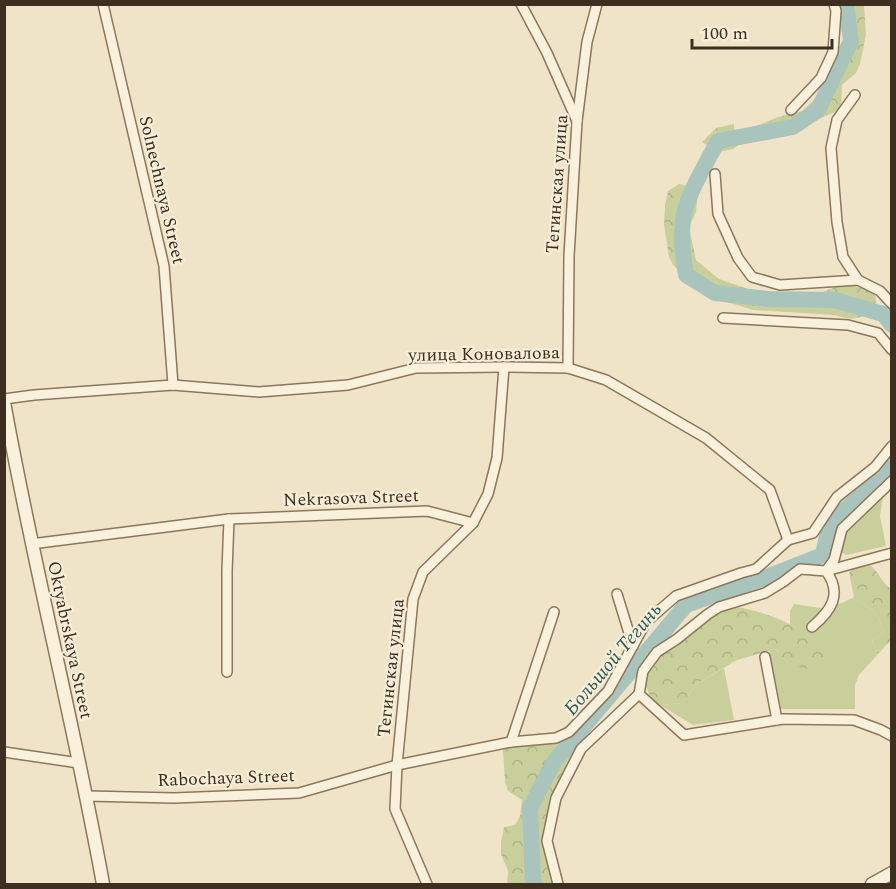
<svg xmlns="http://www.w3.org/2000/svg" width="896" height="889" font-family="Spectral,serif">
	<defs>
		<pattern id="forest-crowns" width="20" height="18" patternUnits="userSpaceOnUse" patternTransform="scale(1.5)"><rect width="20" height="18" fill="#c9cf9b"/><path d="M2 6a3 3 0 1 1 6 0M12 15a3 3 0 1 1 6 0" fill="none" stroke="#aeb285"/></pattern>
	</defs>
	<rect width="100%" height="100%" fill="#f0e4c8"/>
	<g fill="#c9cf9b">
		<polygon points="883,497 880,516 886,546 846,555 841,552 841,547 847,529"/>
		<path d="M854,597L863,605L872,609L878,617L884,632L872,641L878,654L859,675L855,685V709H781L769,650L775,649L789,664L821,642C810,637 801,630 790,624V611L794,604L821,608L842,603Z"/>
		<polygon points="724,668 734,720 693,725 660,705 682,703 698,683"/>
	</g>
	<g fill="url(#forest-crowns)">
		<polygon points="843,5 864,5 866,35 860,64 856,73 842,85 841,109 815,121 793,127 752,135 733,149 718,152 702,142 716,128 734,124 734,132 747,132 751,128 778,117 802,111 816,98 827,83 842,53 845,35"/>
		<polygon points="679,184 688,186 698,193 696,212 689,227 696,260 719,279 757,292 764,301 789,306 806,304 825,291 836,287 852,285 875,293 876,302 862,317 850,319 834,315 753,310 705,295 698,289 685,281 681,272 673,265 669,257 664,225 665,205 668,191"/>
		<path d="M869,564C879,572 882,583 891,589V640L878,654L872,641L884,632L878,617L872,609L863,605L854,597L849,573L854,567Z"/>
		<path d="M736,607C758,610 779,618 799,629C803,631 807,635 811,637C816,640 820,640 823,644C827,649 828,656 830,662L810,670L789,664L775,649L737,660L698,683L682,703L660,705L651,698L644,682L651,662L720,610Z"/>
		<polygon points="569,732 581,749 556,798 547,841 558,884 507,884 508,871 501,854 501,842 504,827 515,825 520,816 522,800 508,791 505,782 503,750 511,742"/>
	</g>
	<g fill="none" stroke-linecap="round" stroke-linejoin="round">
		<g stroke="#a9c4bc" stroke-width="16">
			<path d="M846,4L851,41L818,110L793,127L718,141C707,162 689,191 684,214C680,234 683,255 686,275L715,293L768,299L835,300L883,314L892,325"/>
			<polyline points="534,884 533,881 530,808 554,762 686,605 759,580 823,555 830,522 880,480 892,465"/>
		</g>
		<defs>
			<g id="minor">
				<polyline points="103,4 164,266 173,385"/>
				<polyline points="521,4 547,53 577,121"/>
				<polyline points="855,95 837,120 831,148 837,222 843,257 858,280 880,291 892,304"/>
				<polyline points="791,110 821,78 833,52 836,11 834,4"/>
				<polyline points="715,174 718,214 738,258 752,277 780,285 858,280"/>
				<polyline points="723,318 848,325 878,333 892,350"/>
				<polyline points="568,368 569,256 577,121 587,42 597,4"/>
				<polyline points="4,399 34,395 173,385 259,392 348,385 416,368 504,367 568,368 606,380 706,438 770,490 788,540"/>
				<polyline points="892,481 842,529 834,560 826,571 892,553"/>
				<polyline points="31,544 229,519 427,511 473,523"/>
				<polyline points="617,594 633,646"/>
				<path d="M812,627C831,611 843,594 826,571L800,569L783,582L765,593L719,607L708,614L677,639L657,652L643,671L639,694L684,735L783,719L854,720L881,730L892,736"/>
				<polyline points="765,657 777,720"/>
				<polyline points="227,672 227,571 229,519"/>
				<polyline points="511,742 554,612"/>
				<polyline points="4,752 79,763"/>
				<polyline points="87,796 174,798 299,793 397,765 511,742 556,738 569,732 608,691 646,622 676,596 741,573 756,569 788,540 813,533 837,497 875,467 892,446"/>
				<polyline points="427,884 395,809 397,765 413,599 423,572 473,523 488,494 497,458 504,367"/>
				<polyline points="558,884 547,841 556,798 581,749 639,694"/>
			</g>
			<g id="tertiary">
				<path d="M4,402C33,564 74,723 103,884"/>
				<polyline points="872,884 892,873"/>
			</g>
		</defs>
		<use href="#minor" stroke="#8d765c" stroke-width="12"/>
		<use href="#tertiary" stroke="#8d765c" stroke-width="15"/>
		<use href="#minor" stroke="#faf1dc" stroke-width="9"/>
		<use href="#tertiary" stroke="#faf1dc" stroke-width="12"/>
	</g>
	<g text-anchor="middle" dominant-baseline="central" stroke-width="4.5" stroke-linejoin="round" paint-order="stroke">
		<g font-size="18" fill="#3d2e20" stroke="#f7eed8">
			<text transform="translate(557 184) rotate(-86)">Тегинская улица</text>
			<text transform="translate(162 190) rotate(77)">Solnechnaya Street</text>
			<text transform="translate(484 354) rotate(-1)">улица Коновалова</text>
			<text transform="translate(351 498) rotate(-2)">Nekrasova Street</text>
			<text transform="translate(70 640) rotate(78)">Oktyabrskaya Street</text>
			<text transform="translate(391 668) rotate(-84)">Тегинская улица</text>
			<text transform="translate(226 778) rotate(-2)">Rabochaya Street</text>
		</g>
		<g font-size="20" font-style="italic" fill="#2f5d5a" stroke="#f7eed8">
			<text transform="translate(613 659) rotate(-50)">Большой Тегинь</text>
		</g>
	</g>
	<rect width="896" height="889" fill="none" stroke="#3d2e20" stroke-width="12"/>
	<path d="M692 39v9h140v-9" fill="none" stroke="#3d2e20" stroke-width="3"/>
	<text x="701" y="39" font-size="18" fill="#3d2e20" stroke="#f7eed8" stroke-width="4.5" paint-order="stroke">100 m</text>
</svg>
